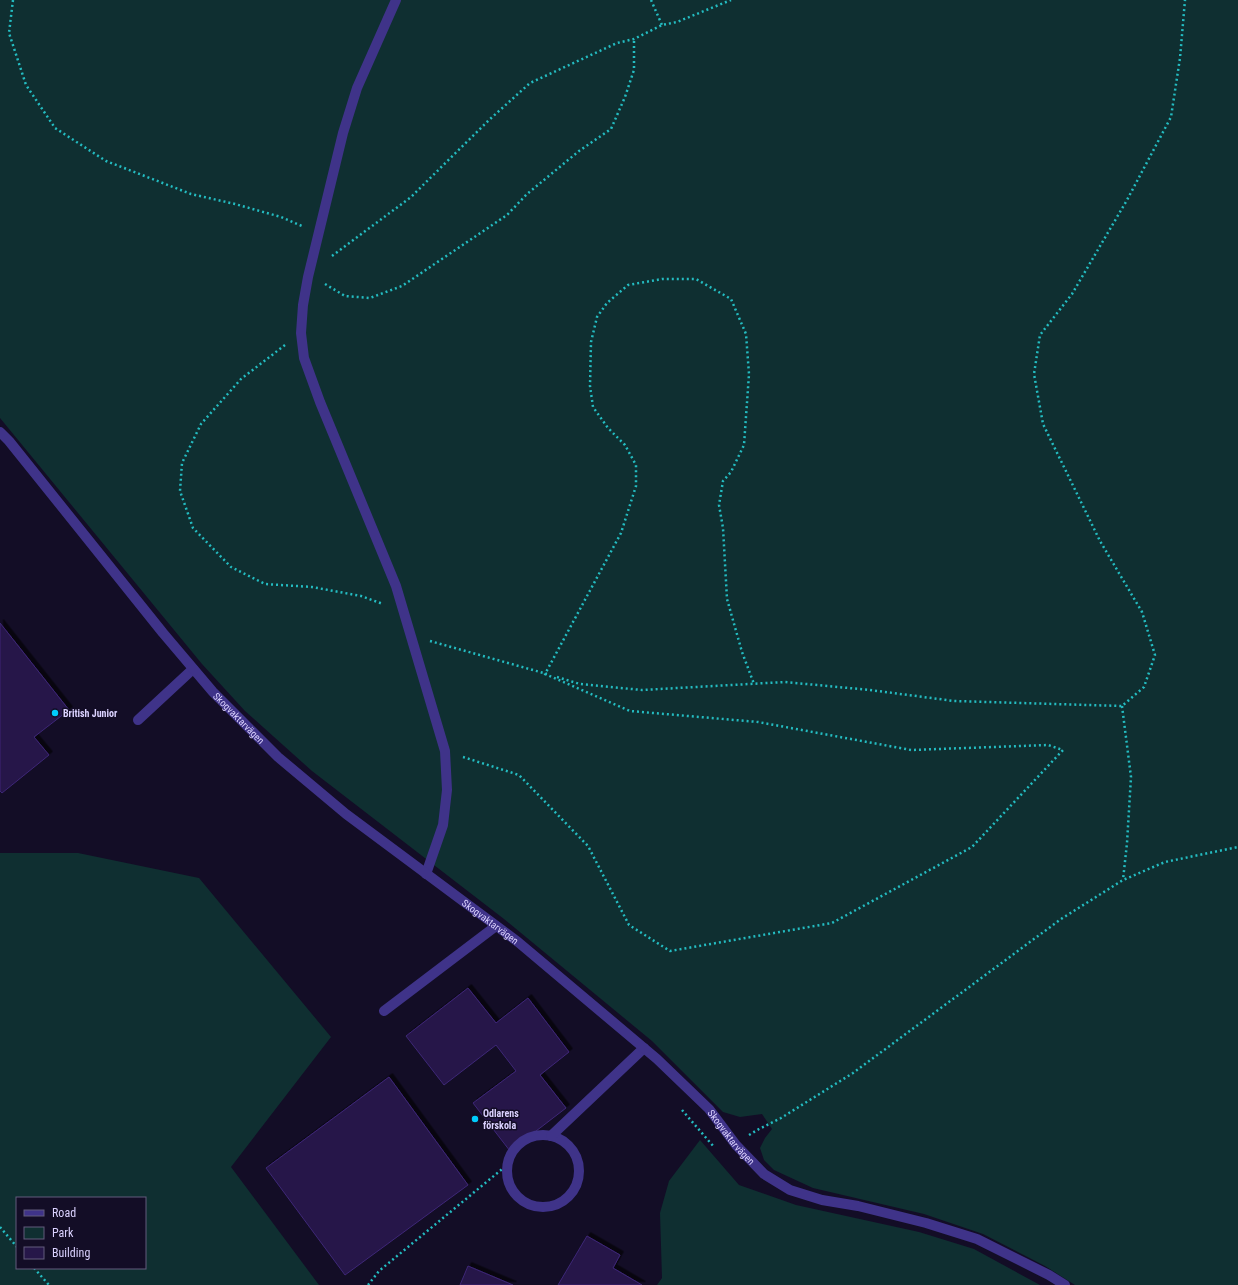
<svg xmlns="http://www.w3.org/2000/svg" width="1238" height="1285" font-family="'Roboto Condensed',sans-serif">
	<defs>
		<filter id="shadow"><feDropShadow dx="3.5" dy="-3.5" stdDeviation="0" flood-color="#0009"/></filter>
	</defs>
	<rect width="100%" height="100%" fill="#130d26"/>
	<g fill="#0f2f31" fill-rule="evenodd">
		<polygon points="0,0 1238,0 1238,1285 1075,1285 1045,1266 983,1234 924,1214 813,1188 774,1170 764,1160 760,1148 765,1138 772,1129 762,1114 740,1117 723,1112 652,1041 504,919 312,771 245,711 202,664 0,418"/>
		<path d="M0,853H78L199,878L331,1037L231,1167L319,1285H0ZM17,1198H145V1268H17Z"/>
		<polygon points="700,1140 739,1185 796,1205 919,1232 974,1249 1040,1285 657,1285 662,1278 660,1213 669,1181"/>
	</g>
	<g fill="#261749" stroke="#3e2777" filter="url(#shadow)">
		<polygon points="0,623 69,710 34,737 49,755 2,793 0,791"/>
		<polygon points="468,988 496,1023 528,998 569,1052 540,1075 566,1108 510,1151 473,1103 516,1071 496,1045 444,1085 406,1036"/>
		<polygon points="389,1077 468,1185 345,1275 266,1168"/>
		<polygon points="587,1236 620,1255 613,1268 642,1285 558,1285"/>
		<polygon points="468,1266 513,1285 460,1285"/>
	</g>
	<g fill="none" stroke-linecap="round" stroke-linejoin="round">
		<g stroke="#24bcc1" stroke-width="2.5" stroke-dasharray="2 3" stroke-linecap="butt">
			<polyline points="13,0 9,33 26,85 55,128 106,161 191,194 235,204 281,217 302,226"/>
			<polyline points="651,0 662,25"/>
			<polyline points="332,256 411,197 489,120 530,83 617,43 634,39 662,25 677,22 731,0"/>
			<polyline points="325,284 345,296 370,298 402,286 507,215 527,194 579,151 611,129 625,97 634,70 634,39"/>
			<polyline points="285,345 241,379 201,424 182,463 180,491 193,528 231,567 265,584 312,587 361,596 383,604"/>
			<polyline points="430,641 547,674"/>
			<polyline points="557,677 580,684 642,690 785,682 870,690 954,701 1122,706 1144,687 1155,655 1142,612 1100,541 1043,424 1034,374 1040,335 1072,294 1127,200 1171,117 1180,58 1185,0"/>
			<polyline points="1122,706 1131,777 1127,843 1123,880"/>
			<polyline points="463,757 519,775 588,846 629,925 670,951 832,923 972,847 1063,750 1048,745 911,750 758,722 630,711 545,674 621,533 636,486 636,465 625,445 608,428 593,407 590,386 591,342 597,317 607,303 628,285 662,279 696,279 731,299 746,334 749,374 744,445 731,472 723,481 719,505 723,528 727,599 742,652 754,684"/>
			<polyline points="682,1110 714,1147"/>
			<polyline points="749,1135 759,1129 781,1118 853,1073 1061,919 1123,880 1165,862 1238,847"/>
			<polyline points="0,1227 17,1247"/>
			<polyline points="34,1268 49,1285"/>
			<polyline points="368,1285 379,1271 507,1165"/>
		</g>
		<g stroke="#3f3389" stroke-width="10">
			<polyline points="396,0 357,88 343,133 308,277 303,305 301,333 304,358 320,402 396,586 445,751 447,790 443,825 426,874"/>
			<polyline points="138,720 193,669"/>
			<polyline points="384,1011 496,926"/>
			<circle cx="543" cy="1171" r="36"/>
			<polyline points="551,1136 644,1048"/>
		</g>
		<path stroke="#3f3389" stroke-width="10" id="s1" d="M0,432L9,441L163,633L213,692L278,757L346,814L518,942L657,1059L709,1109L736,1145L764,1174L790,1190L822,1200L858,1206L926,1223L977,1239L1049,1275L1065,1285"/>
	</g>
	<g fill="#00ccfd" stroke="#130d26" stroke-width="1.5">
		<circle cx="55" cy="713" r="4"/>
		<circle cx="475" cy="1119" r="4"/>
	</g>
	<g text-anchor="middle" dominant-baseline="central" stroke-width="3" stroke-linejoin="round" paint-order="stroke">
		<g font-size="10" font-weight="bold" fill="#dbd2ff" stroke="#130d26" text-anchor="start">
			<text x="63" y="713">British Junior</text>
			<text x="483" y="1113">Odlarens<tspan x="483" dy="12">förskola</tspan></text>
		</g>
		<g font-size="10" fill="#dbd2ff" stroke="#130d26">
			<text stroke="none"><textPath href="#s1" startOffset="373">Skogvaktarvägen</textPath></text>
			<text stroke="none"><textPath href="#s1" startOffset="697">Skogvaktarvägen</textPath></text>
			<text stroke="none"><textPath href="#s1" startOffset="1021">Skogvaktarvägen</textPath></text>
		</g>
	</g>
	<rect x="16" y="1197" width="130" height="72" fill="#130d26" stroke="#635c7d"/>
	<rect x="24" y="1210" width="20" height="6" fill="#3f3389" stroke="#635c7d"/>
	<text x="52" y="1217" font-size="12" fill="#dbd2ff">Road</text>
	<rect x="24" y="1227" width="20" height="12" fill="#0f2f31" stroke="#635c7d"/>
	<text x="52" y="1237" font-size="12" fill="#dbd2ff">Park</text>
	<rect x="24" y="1247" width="20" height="12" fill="#261749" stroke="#635c7d"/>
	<text x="52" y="1257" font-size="12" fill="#dbd2ff">Building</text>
</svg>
